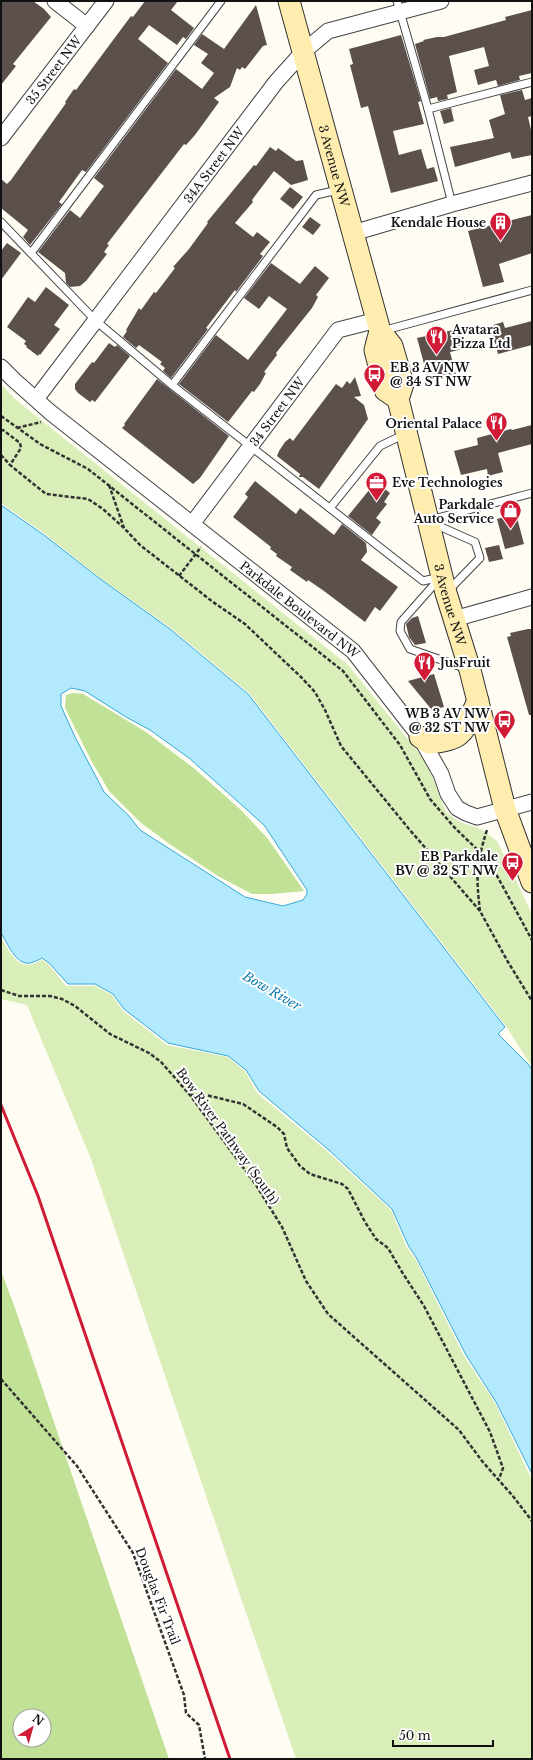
<svg xmlns="http://www.w3.org/2000/svg" width="533" height="1760" font-family="'Libre Baskerville',serif">
	<rect width="100%" height="100%" fill="#fffcf4"/>
	<g fill="#daeeb9">
		<polygon points="1,384 15,399 51,428 348,665 423,758 432,776 446,812 460,822 481,829 497,841 532,914 532,1067 506,1026 249,693 171,628 99,577 45,534 1,503"/>
		<path d="M1,937C7,947 15,966 29,965C33,964 38,962 42,960L48,964L66,986H95L112,995L123,1011L167,1045L227,1057L245,1071L257,1093L328,1152L391,1210L407,1248L415,1258L464,1356L495,1403L532,1480V1759H296L91,1159L27,1005L1,999Z"/>
	</g>
	<g fill="#c0e196" fill-rule="evenodd">
		<polygon points="73,693 83,694 146,732 196,770 242,811 268,839 304,891 273,894 252,894 218,876 168,843 140,822 109,791 91,760 65,708 66,695"/>
		<path d="M1,1271L16,1311L169,1759H1ZM20,1716H44V1740H20Z"/>
	</g>
	<path fill="#b3e9fc" stroke="#33aada" fill-rule="evenodd" d="M1,505L44,535L99,578L170,629L248,694L505,1027L498,1034L528,1064L532,1070V1474L496,1402L466,1355L416,1257L409,1247L392,1209L330,1151L259,1091L246,1070L228,1056L168,1043L124,1009L113,994L95,984H68L49,963L42,958C39,960 34,962 30,963C16,966 7,942 1,933ZM71,688L85,691L126,717L150,730L189,758L264,825L307,890V894L303,900L283,906L245,897L140,830L129,816L104,792L75,737L61,706V694Z"/>
	<g fill="#5b504c">
		<polygon points="1,1 33,1 44,9 51,17 13,64 16,66 1,85"/>
		<polygon points="145,1 178,1 171,10 194,28 186,39 183,37 177,45 149,25 138,39 168,63 86,172 82,170 59,202 62,204 30,245 23,237 28,230 1,208 1,179 7,184 11,180 66,103 65,102 74,89 76,90 131,16 133,17"/>
		<polygon points="256,5 267,45 263,46 245,69 242,67 240,70 237,68 230,87 214,98 219,102 195,135 186,145 184,144 107,244 109,245 104,252 107,254 86,281 80,286 70,287 66,283 65,273 38,252 70,210 80,218 104,186 94,178 176,69 202,89 214,73 201,63 208,54 194,45 202,34 224,49"/>
		<polygon points="532,10 532,73 519,76 520,80 498,86 496,80 478,85 474,70 489,66 484,47 449,56 457,92 447,95 448,99 438,101 437,97 430,99 415,44 424,41 423,40 437,37 444,37 506,20 505,17"/>
		<polygon points="401,35 421,101 418,102 424,124 393,131 399,155 421,149 427,169 434,167 438,181 391,193 368,106 361,108 350,65 353,64 349,49"/>
		<polygon points="522,90 525,100 532,98 532,116 528,117 532,134 532,155 512,159 510,152 455,167 450,147 494,138 489,120 505,114 500,95"/>
		<polygon points="451,108 454,121 444,124 440,111"/>
		<polygon points="270,147 276,151 278,148 296,161 303,160 308,180 291,185 274,171 252,200 253,202 235,223 253,237 257,232 270,242 260,254 263,256 236,292 235,290 206,328 208,329 171,378 163,371 165,368 160,364 162,362 139,345 136,348 123,337 127,331 126,330 139,308 141,310 154,292 156,293 175,268 173,267 189,249 208,223 207,222 254,165 256,166"/>
		<polygon points="290,187 303,197 293,209 280,199"/>
		<polygon points="532,215 532,253 499,264 504,282 483,287 468,231"/>
		<polygon points="310,217 321,225 313,235 302,227"/>
		<polygon points="7,243 21,253 1,280 1,251"/>
		<polygon points="271,263 300,284 315,266 329,278 316,295 318,297 312,308 276,353 277,355 264,372 266,373 260,384 254,392 252,391 228,422 179,384 216,335 248,360 287,309 269,296 259,309 244,298"/>
		<polygon points="46,287 69,305 54,325 60,329 40,355 39,354 38,356 26,347 27,346 24,344 26,341 7,327 28,297 35,302"/>
		<polygon points="532,321 532,345 498,354 490,326 503,322 505,328"/>
		<polygon points="458,329 463,349 450,352 456,375 429,382 417,338"/>
		<polygon points="109,343 115,347 117,345 130,356 95,402 92,400 90,402 78,393 75,389 75,384 92,362 94,363"/>
		<polygon points="355,377 361,396 354,397 364,405 368,419 319,489 303,477 299,477 300,474 277,456 279,451 285,442 290,438 293,441 336,384 342,388 347,381 350,384"/>
		<polygon points="157,379 229,436 200,478 193,484 122,428 125,425 124,424"/>
		<polygon points="532,425 532,444 498,453 503,472 488,476 487,469 461,475 454,451 478,445 477,438 511,429 512,430"/>
		<polygon points="255,481 296,514 300,508 334,535 342,524 366,543 367,552 361,560 398,587 380,611 375,607 365,622 324,591 308,580 307,582 290,570 292,567 276,556 277,554 270,549 271,547 233,517 248,497 245,494"/>
		<polygon points="374,484 379,488 381,486 390,493 384,502 387,504 376,518 381,522 372,535 348,516"/>
		<polygon points="516,514 524,544 505,549 497,519"/>
		<polygon points="499,545 503,559 489,562 485,548"/>
		<polygon points="418,616 426,643 415,645 409,637 406,624 412,618"/>
		<polygon points="528,629 532,629 532,715 529,715 507,637 511,636 510,633"/>
		<polygon points="434,674 444,707 432,710 408,681"/>
	</g>
	<g fill="none" stroke-linecap="round" stroke-linejoin="round">
		<defs>
			<g id="lane">
				<polyline points="397,1 428,109 452,204"/>
				<polyline points="428,109 532,82"/>
				<polyline points="1,222 96,321 172,385 423,581 440,577"/>
				<polyline points="31,253 221,1"/>
				<polyline points="382,331 532,290"/>
				<polyline points="172,385 316,195 338,190"/>
				<polyline points="330,508 380,446 405,434"/>
				<polyline points="430,520 532,493"/>
				<polyline points="432,523 475,542 480,558 448,591"/>
				<polyline points="439,579 401,622 400,631 410,649 467,669"/>
			</g>
			<g id="street">
				<polyline points="55,1 87,26"/>
				<path id="s1" d="M1,138L106,1"/>
				<polyline points="353,233 452,204 532,183"/>
				<path id="s2" d="M1,367L14,380L50,412L353,651L420,737L441,774L448,794L457,808L466,813L477,817L532,802"/>
				<path id="s3" d="M36,399L276,82L303,52L328,31L441,1"/>
				<path id="s4" d="M192,524L338,330L377,320"/>
				<polyline points="454,619 532,597"/>
			</g>
			<g id="secondary">
				<path id="s5" d="M289,1L380,331L392,346L403,384L398,399L446,593L470,670L505,809L532,882"/>
				<polyline points="380,331 375,350 385,390 398,399"/>
				<path d="M420,737L429,743C466,740 463,731 478,701"/>
			</g>
		</defs>
		<use href="#lane" stroke="#444" stroke-width="9"/>
		<use href="#street" stroke="#444" stroke-width="17"/>
		<use href="#secondary" stroke="#333" stroke-width="23"/>
		<g stroke="#333" stroke-width="2.5" stroke-dasharray="4 2" stroke-linecap="butt">
			<polyline points="1,416 40,444 88,469 343,671 400,745 430,799 454,827 489,861 532,940"/>
			<polyline points="17,428 41,422"/>
			<polyline points="1,431 3,430 20,443 21,448 10,465 46,494 88,499 103,509 124,528 140,545 213,602 245,624 301,677 315,692 325,710 341,746 409,829 480,911 508,962 532,1001"/>
			<polyline points="1,455 10,465"/>
			<polyline points="109,485 124,528"/>
			<polyline points="179,576 201,547"/>
			<path d="M480,911C476,877 476,864 487,830"/>
			<polyline points="1,990 19,996 50,996 62,999 75,1006 110,1034 149,1053 161,1062 190,1095 256,1185 282,1227 306,1281 328,1314 459,1430 482,1461 512,1495 532,1521"/>
			<polyline points="190,1095 206,1095 243,1104 277,1127 284,1134 287,1148 300,1166 310,1174 342,1184 348,1189 365,1222 376,1239 388,1248 402,1272 424,1306 490,1432 503,1468 499,1479"/>
			<polyline points="1,1379 77,1466 133,1553 184,1695 186,1713 199,1725 205,1759"/>
		</g>
		<use href="#lane" stroke="#fff" stroke-width="7"/>
		<use href="#street" stroke="#fff" stroke-width="15"/>
		<use href="#secondary" stroke="#ffedaf" stroke-width="21"/>
		<polyline stroke="#d01a36" stroke-width="3" points="1,1105 38,1196 230,1759"/>
	</g>
	<defs>
		<symbol id="building-pin" viewBox="-11 -11 22 30"><path d="M0 17L-7.5 6A9.5 9.5 0 1 1 7.5 6Z" fill="#d01a36" stroke="#fff"/><path d="M-4-6H4V6H1V3H-1V6H-4ZM-2.5-4.3h1.7v1.8h-1.7ZM.8-4.3h1.7v1.8H.8ZM-2.5-1h1.7V.8h-1.7ZM.8-1h1.7V.8H.8Z" fill="#fff"/></symbol>
		<symbol id="restaurant-pin" viewBox="-11 -11 22 30"><path d="M0 17L-7.5 6A9.5 9.5 0 1 1 7.5 6Z" fill="#d01a36" stroke="#fff"/><path d="M-5-6h1v4h1v-4h1v4h1v-4h1v5L-1.5 .5V6h-2V.5L-5-1ZM5-6V6H3V1.5H1.5Q1.5-4 5-6Z" fill="#fff"/></symbol>
		<symbol id="bus-pin" viewBox="-11 -11 22 30"><path d="M0 17L-7.5 6A9.5 9.5 0 1 1 7.5 6Z" fill="#d01a36" stroke="#fff"/><path d="M-5-6H5V4H4V6H2V4H-2V6H-4V4H-5ZM-3.5-4V0h7V-4ZM-3.5 1.2v1.5H-2V1.2ZM2 1.2v1.5H3.5V1.2Z" fill="#fff"/></symbol>
		<symbol id="office-pin" viewBox="-11 -11 22 30"><path d="M0 17L-7.5 6A9.5 9.5 0 1 1 7.5 6Z" fill="#d01a36" stroke="#fff"/><path d="M-6-3h4V-5.5h4V-3h4V5H-6ZM-1-4.5V-3h2v-1.5ZM-6 0V1H6V0Z" fill="#fff"/></symbol>
		<symbol id="shop-pin" viewBox="-11 -11 22 30"><path d="M0 17L-7.5 6A9.5 9.5 0 1 1 7.5 6Z" fill="#d01a36" stroke="#fff"/><path d="M-5-2.5h2.3a2.7 3.5 0 0 1 5.4 0H5L5.5 6h-11ZM-1.5-2.5h3a1.5 2.3 0 0 0-3 0Z" fill="#fff"/></symbol>
	</defs>
	<g fill-rule="evenodd">
		<use href="#building-pin" x="488" y="210" width="25" height="34"/>
		<use href="#restaurant-pin" x="424" y="324" width="25" height="34"/>
		<use href="#bus-pin" x="362" y="362" width="25" height="34"/>
		<use href="#restaurant-pin" x="484" y="410" width="25" height="34"/>
		<use href="#office-pin" x="364" y="470" width="25" height="34"/>
		<use href="#shop-pin" x="498" y="498" width="25" height="34"/>
		<use href="#restaurant-pin" x="412" y="650" width="25" height="34"/>
		<use href="#bus-pin" x="492" y="708" width="25" height="34"/>
		<use href="#bus-pin" x="500" y="850" width="25" height="34"/>
	</g>
	<g text-anchor="middle" dominant-baseline="central" stroke-width="4" stroke-linejoin="round" paint-order="stroke">
		<g font-size="12" fill="#111" stroke="#fff">
			<text stroke="none"><textPath href="#s1" startOffset="86">35 Street NW</textPath></text>
			<text stroke="none"><textPath href="#s3" startOffset="294">34A Street NW</textPath></text>
			<text stroke="none"><textPath href="#s5" startOffset="171">3 Avenue NW</textPath></text>
			<text stroke="none"><textPath href="#s4" startOffset="141">34 Street NW</textPath></text>
			<text stroke="none"><textPath href="#s5" startOffset="629">3 Avenue NW</textPath></text>
			<text stroke="none"><textPath href="#s2" startOffset="385">Parkdale Boulevard NW</textPath></text>
			<text transform="translate(228 1136) rotate(54)">Bow River Pathway (South)</text>
			<text transform="translate(158 1596) rotate(69)">Douglas Fir Trail</text>
		</g>
		<g font-size="12" font-weight="bold" fill="#111" stroke="#fff" text-anchor="end">
			<text x="486" y="222">Kendale House</text>
			<text x="452" y="329" text-anchor="start">Avatara<tspan x="452" dy="14">Pizza Ltd</tspan></text>
			<text x="390" y="367" text-anchor="start">EB 3 AV NW<tspan x="390" dy="14">@ 34 ST NW</tspan></text>
			<text x="482" y="423">Oriental Palace</text>
			<text x="392" y="482" text-anchor="start">Eve Technologies</text>
			<text x="494" y="504">Parkdale<tspan x="494" dy="14">Auto Service</tspan></text>
			<text x="440" y="662" text-anchor="start">JusFruit</text>
			<text x="490" y="713">WB 3 AV NW<tspan x="490" dy="14">@ 32 ST NW</tspan></text>
			<text x="498" y="856">EB Parkdale<tspan x="498" dy="14">BV @ 32 ST NW</tspan></text>
		</g>
		<g font-size="13" font-style="italic" fill="#0c7bb0" stroke="#fff">
			<text transform="translate(272 991) rotate(30)">Bow River</text>
		</g>
	</g>
	<rect width="533" height="1760" fill="none" stroke="#111111" stroke-width="4"/>
	<g transform="translate(32 1728) rotate(37)"><circle r="19" fill="#ffffff" stroke="#a0a0a0"/>
	<path d="M0-3L7 15L0 10L-7 15Z" fill="#d01a36"/>
	<text y="-6" font-size="11" font-weight="bold" text-anchor="middle" fill="#111111">N</text>
	</g>
	<path d="M393 1740v6h100v-6" fill="none" stroke="#111111" stroke-width="2"/>
	<text x="399" y="1740" font-size="12" fill="#111111" stroke="#ffffff" stroke-width="3" paint-order="stroke">50 m</text>
</svg>
